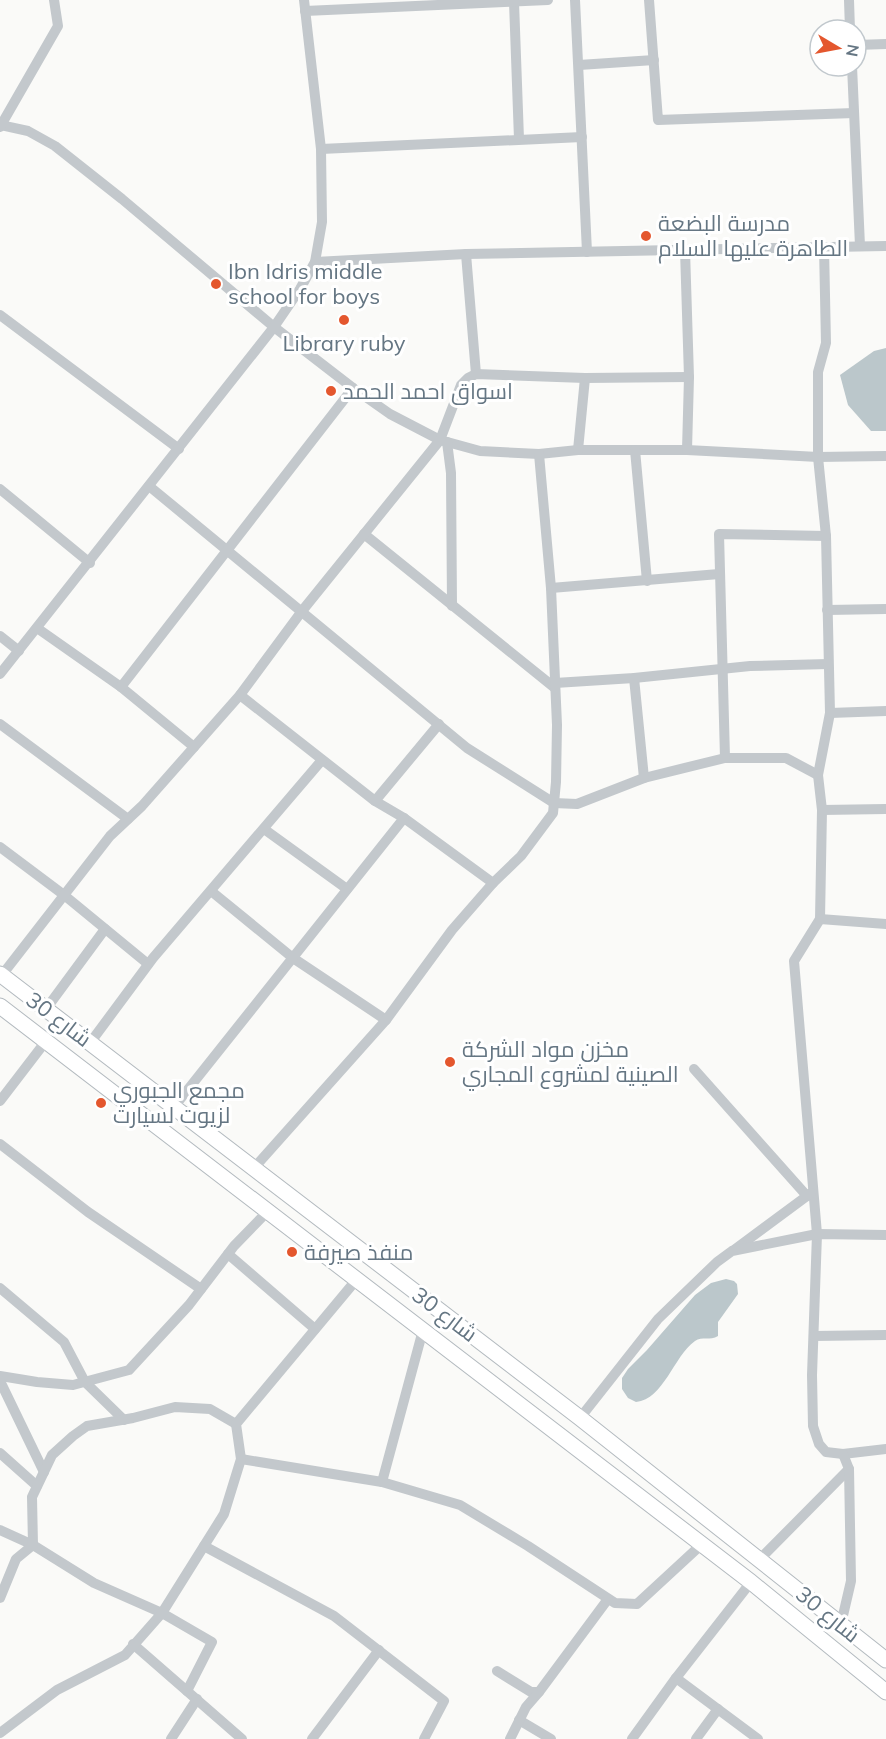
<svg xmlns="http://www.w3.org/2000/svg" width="886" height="1739" font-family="Mulish,Cairo,sans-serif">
	<rect width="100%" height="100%" fill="#fafaf8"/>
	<g fill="#bbc7cb">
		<polygon points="886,348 886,431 871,431 848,405 840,375 874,351"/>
		<path d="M726,1279L734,1281L737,1284L738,1294L718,1322V1336C710,1341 702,1336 695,1341C673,1357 664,1399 636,1402L628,1398L622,1389V1378L628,1369L647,1350L695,1295L711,1283Z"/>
	</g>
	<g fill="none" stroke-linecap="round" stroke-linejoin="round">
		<defs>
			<g id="secondary">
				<polyline points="0,974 580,1418 886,1660"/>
				<polyline points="0,1006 751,1582 886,1692"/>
			</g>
		</defs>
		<use href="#secondary" stroke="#b3babf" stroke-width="17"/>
		<g stroke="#c3c8cc" stroke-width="10">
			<polyline points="575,0 587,252"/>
			<polyline points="649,0 658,120 854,113"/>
			<polyline points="849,0 850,30"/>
			<polyline points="514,2 519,139"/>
			<polyline points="305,11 548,0"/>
			<polyline points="856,45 886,44"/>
			<polyline points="579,65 654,60"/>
			<polyline points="852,66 860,246"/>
			<polyline points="0,125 28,131 55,146 122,199 274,327 353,388 390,414 440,440 480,451 539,454 578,450 687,450 818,457 886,456"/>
			<polyline points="0,127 58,26 54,0"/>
			<polyline points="321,149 582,137"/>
			<polyline points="824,247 826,343 818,372 818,457 826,536 830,713 818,775 822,810 820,919 794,961 817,1234 812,1375 813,1426 819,1444 826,1452 843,1454 886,1449"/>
			<polyline points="685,250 689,377 687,450"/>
			<polyline points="466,254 476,374"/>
			<polyline points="315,262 466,254 886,246"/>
			<polyline points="0,315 179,449"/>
			<polyline points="447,442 451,473 452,606"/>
			<polyline points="578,450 585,378"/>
			<polyline points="635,450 647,581"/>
			<polyline points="149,486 467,748 554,803 577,804 644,778 725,758 786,758 818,775"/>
			<polyline points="0,489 90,563"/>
			<polyline points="364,534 555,688"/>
			<polyline points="551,588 719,574"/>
			<polyline points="827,610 886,609"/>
			<polyline points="37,628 121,687 194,747"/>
			<polyline points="0,636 19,651"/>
			<polyline points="0,674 274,327 300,289 315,262 322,222 321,149 304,0"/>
			<polyline points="634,678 644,778"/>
			<polyline points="555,683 634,678 750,666 828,664"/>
			<polyline points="121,687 353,388"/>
			<polyline points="240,695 375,801 404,818 493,883"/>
			<polyline points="830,713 886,711"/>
			<polyline points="0,724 128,819"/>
			<polyline points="725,758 719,534 826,536"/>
			<polyline points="375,801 439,724"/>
			<polyline points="822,810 886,809"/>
			<polyline points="264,829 347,889"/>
			<polyline points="0,847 64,895 148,964"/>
			<polyline points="211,891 293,958 386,1020"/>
			<polyline points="820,919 886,924"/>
			<polyline points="2,975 110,836 142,806 240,695 302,611 440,440 461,385 468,378 476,374 585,378 689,377"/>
			<polyline points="46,1009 105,929"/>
			<polyline points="90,1043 153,958 322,760"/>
			<polyline points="694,1069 807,1196"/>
			<polyline points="0,1101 46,1041"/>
			<polyline points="174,1107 404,818"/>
			<polyline points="0,1144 88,1212 201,1289"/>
			<polyline points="254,1168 386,1020 452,930 493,883 521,856 553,813 556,782 557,725 551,588 539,454"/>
			<polyline points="734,1250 811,1193"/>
			<polyline points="228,1254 315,1329"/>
			<polyline points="0,1288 64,1342 85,1382 124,1420"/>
			<polyline points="814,1336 886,1335"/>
			<polyline points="0,1376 37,1382 73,1385 129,1370 189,1305 234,1246 268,1211"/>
			<polyline points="0,1381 44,1472"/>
			<polyline points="580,1418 658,1319 717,1262 732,1251 817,1234 886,1235"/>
			<polyline points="0,1453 37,1486"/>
			<polyline points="241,1459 382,1482 460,1505 528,1546 615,1603 637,1604 702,1544"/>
			<polyline points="382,1482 423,1330"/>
			<polyline points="0,1530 33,1545 94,1583 162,1613 212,1642 187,1691"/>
			<polyline points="204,1546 334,1616 444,1701 424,1739"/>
			<polyline points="760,1559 849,1469"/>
			<polyline points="0,1598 16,1559 33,1545 32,1497 52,1455 73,1436 87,1426 133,1418 175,1407 210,1409 236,1424"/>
			<polyline points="841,1624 851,1581 849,1469 843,1454"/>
			<polyline points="133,1644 242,1739"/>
			<polyline points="497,1671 531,1692 539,1692 608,1599"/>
			<polyline points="676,1678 758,1739"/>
			<polyline points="519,1720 551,1739"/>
			<polyline points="0,1733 57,1690 125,1655 162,1613 224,1514 241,1459 236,1424 357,1279"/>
			<polyline points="171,1739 197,1699"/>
			<polyline points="312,1739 379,1650"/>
			<polyline points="510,1739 526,1707 539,1692"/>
			<polyline points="632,1739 676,1678 751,1582"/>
			<polyline points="696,1739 718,1709"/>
		</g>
		<use href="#secondary" stroke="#fff" stroke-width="15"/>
	</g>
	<g fill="#e4572e" stroke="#fff" stroke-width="2">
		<circle cx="646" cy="236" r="6"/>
		<circle cx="216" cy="284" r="6"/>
		<circle cx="344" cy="320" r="6"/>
		<circle cx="331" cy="391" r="6"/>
		<circle cx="450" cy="1062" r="6"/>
		<circle cx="101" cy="1103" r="6"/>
		<circle cx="292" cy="1252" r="6"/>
	</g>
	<g text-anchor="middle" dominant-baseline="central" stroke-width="6" stroke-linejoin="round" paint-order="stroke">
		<g font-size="22" fill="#657683" stroke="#fff" text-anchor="start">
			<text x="658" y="223">مدرسة البضعة<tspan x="658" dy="25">الطاهرة عليها السلام</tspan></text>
			<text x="228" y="271">Ibn Idris middle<tspan x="228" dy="25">school for boys</tspan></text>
			<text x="344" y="343" text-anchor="middle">Library ruby</text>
			<text x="343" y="391">اسواق احمد الحمد</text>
			<text x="462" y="1049">مخزن مواد الشركة<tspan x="462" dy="25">الصينية لمشروع المجاري</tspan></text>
			<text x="113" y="1090">مجمع الجبوري<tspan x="113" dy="25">لزيوت لسيارت</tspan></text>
			<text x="304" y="1252">منفذ صيرفة</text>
		</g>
		<g font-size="22" fill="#657683" stroke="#fff">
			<text transform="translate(59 1019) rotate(37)">شارع 30</text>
			<text transform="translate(445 1314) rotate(37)">شارع 30</text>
			<text transform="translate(828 1614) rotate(39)">شارع 30</text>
		</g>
	</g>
	<g transform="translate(838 48) rotate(100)"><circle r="28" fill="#ffffff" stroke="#c1c8cd" stroke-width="1.5"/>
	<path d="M0-4.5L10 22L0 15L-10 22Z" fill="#e4572e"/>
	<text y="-9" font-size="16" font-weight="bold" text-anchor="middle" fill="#657683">N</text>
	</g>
</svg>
